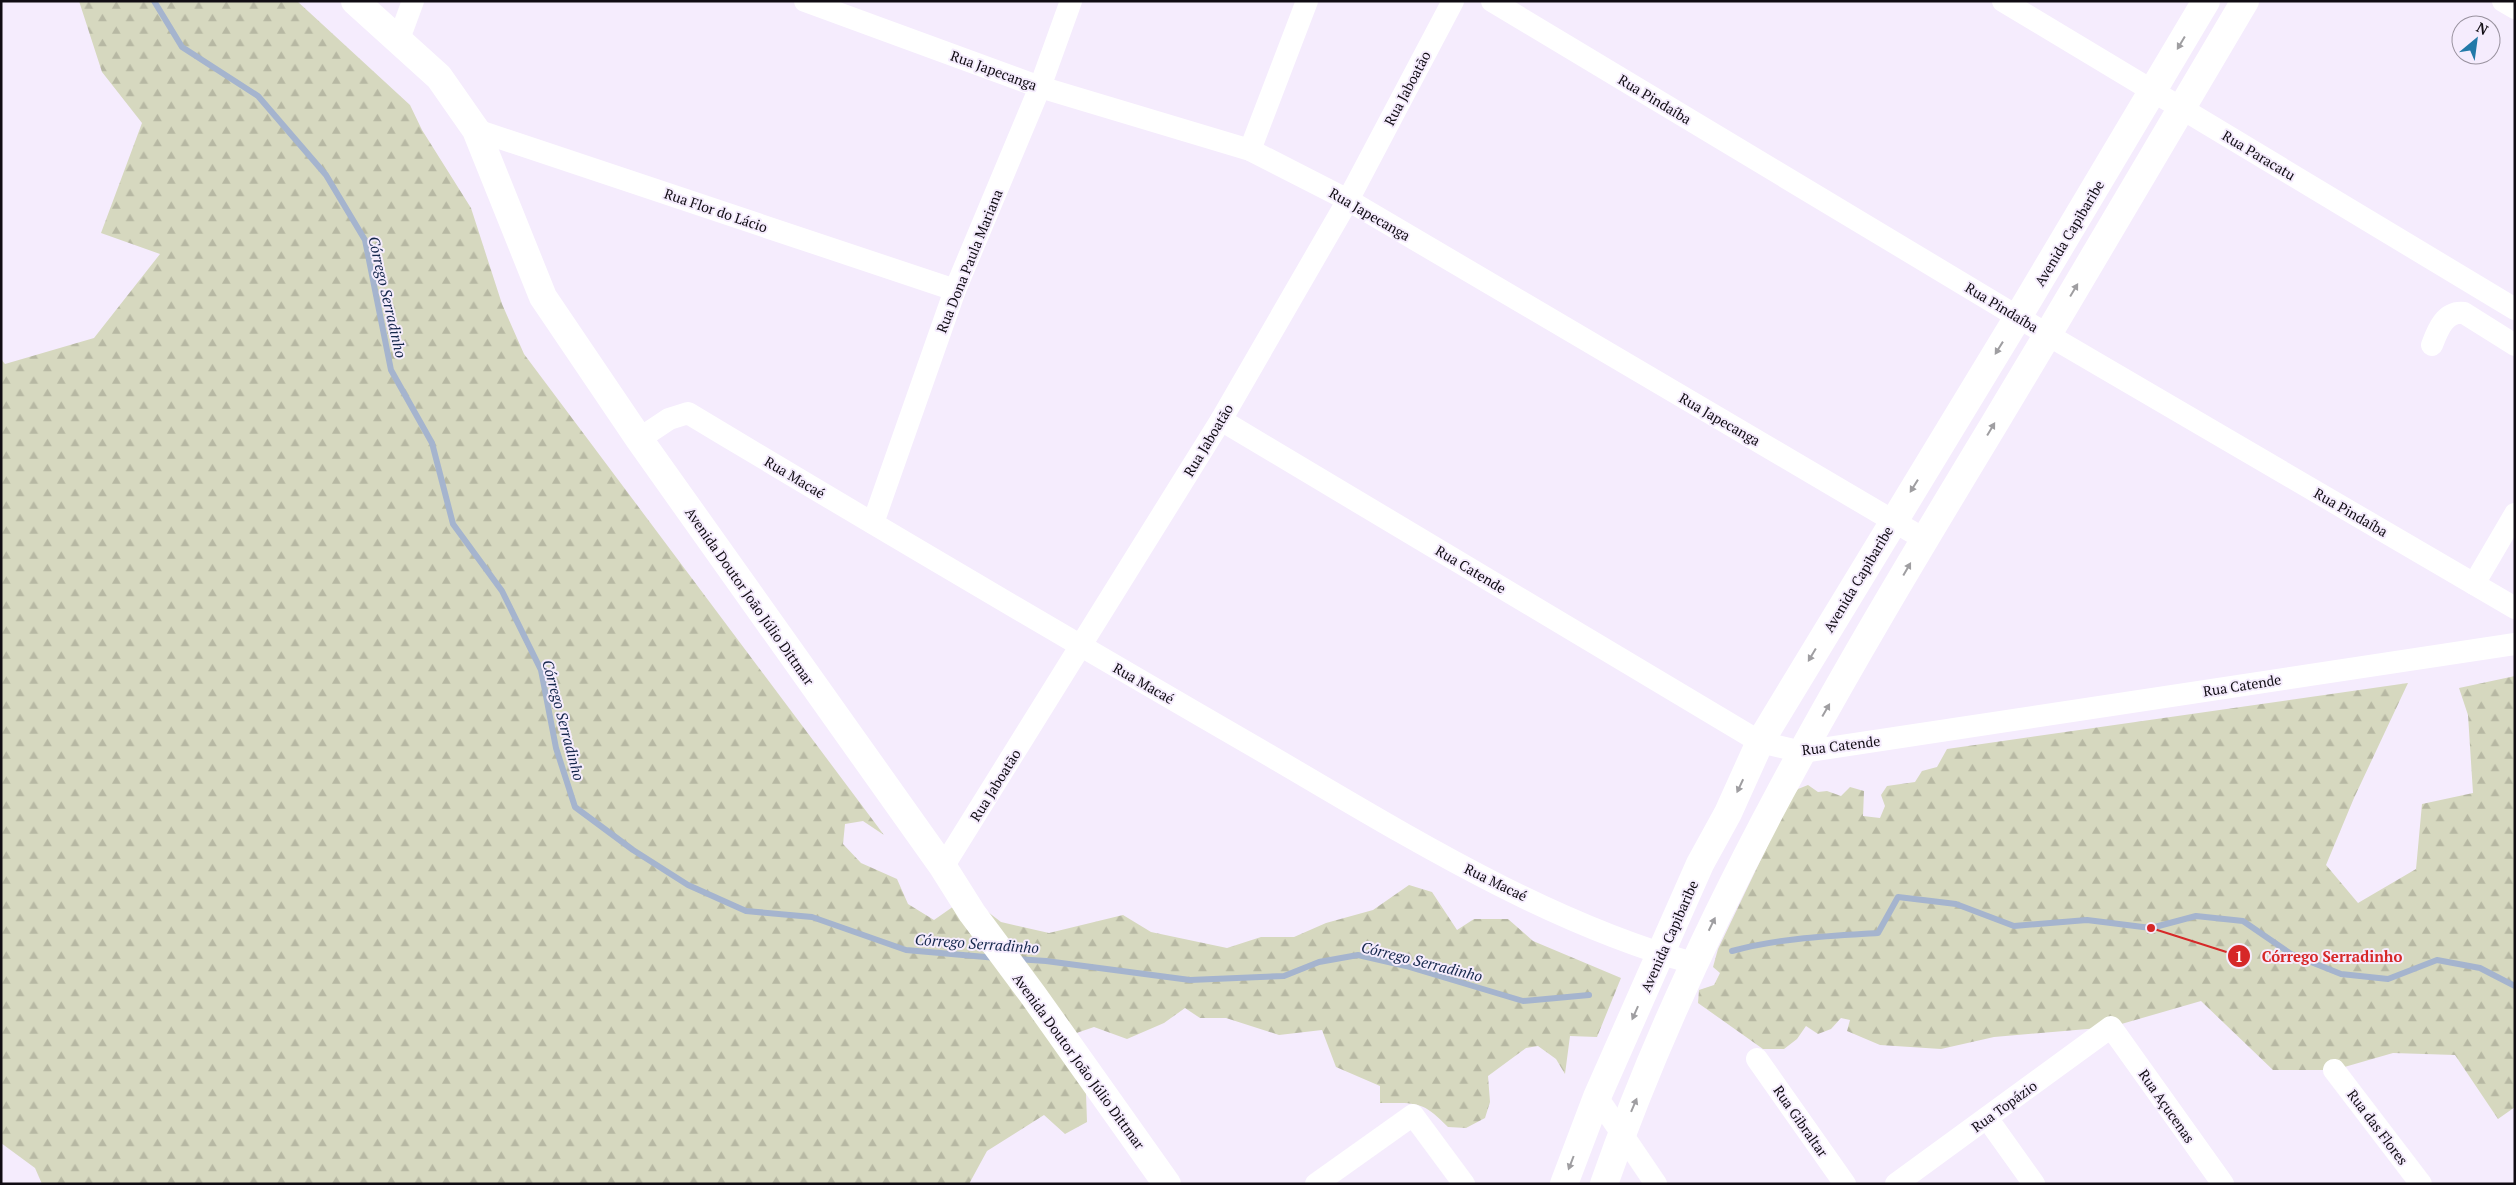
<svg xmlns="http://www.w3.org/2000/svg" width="2516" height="1185" font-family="'PT Serif',serif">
	<defs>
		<pattern id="forest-firs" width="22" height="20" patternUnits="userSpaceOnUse" patternTransform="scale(1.25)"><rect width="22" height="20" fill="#d6d8bf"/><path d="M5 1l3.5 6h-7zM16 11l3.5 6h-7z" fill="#b7b8a3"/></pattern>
	</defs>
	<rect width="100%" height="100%" fill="#f5ecfd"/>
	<g fill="url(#forest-firs)">
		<path d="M79,1H297L410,105L422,130L471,208L502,304L524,354L884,835L863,821L845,824L843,844L861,863L897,879L908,904L934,920L954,906L988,912L1001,922L1049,933L1123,915L1151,932L1227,948L1261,937H1294L1326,923L1373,910L1409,885L1432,892L1457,930L1474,919H1508L1533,941L1621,978L1597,1037L1570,1036L1565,1074L1556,1059L1538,1046L1526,1048L1488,1076L1490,1102L1485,1118L1466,1128L1448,1127C1422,1100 1416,1103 1380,1103V1086L1336,1067L1322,1030L1279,1035L1226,1018H1200L1185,1008L1164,1023L1127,1039L1094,1027L1062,1038L1086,1093L1087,1122L1065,1134L1044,1115L987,1151L969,1184H42L35,1168L1,1143V359L5,364L94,338L160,254L101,233L142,123L102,72Z"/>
		<polygon points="2515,676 2515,1107 2498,1119 2455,1055 2393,1053 2334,1070 2273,1070 2201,1001 2111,1027 1994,1037 1941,1049 1880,1045 1847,1031 1850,1020 1841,1018 1831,1029 1818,1034 1806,1026 1797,1039 1784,1049 1763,1049 1698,1003 1699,990 1714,985 1720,973 1713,967 1718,949 1789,801 1798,789 1808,785 1818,792 1827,791 1841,796 1850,787 1864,791 1863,816 1880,818 1885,806 1881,795 1887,786 1915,782 1922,771 1937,767 1947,749 2408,683 2354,798 2326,865 2358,903 2416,869 2422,804 2473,793 2468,715 2459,688"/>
	</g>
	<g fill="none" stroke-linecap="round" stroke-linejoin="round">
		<g stroke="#a5b4ce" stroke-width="6">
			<polyline points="154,1 182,47 258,96 326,175 365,240 391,370 432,443 453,524 502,591 541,670 556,748 575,807 633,850 688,885 746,911 812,917 906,950 997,958"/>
			<path d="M1732,951C1779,938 1829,936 1878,933L1898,897L1956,904L2014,926L2087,920L2151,928L2196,916L2243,921L2291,954L2341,974L2388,979L2437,960L2480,968L2515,986"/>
			<polyline points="1016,959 1046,961 1190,980 1284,976 1319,962 1358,955 1406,966 1523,1001 1589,995"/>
		</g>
		<g stroke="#fff" stroke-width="22">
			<polyline points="805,1 1040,87 1250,150 1348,200 1924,539"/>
			<polyline points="1492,1 2048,335 2515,608"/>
			<polyline points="2003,1 2515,309"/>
			<polyline points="2503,1 2515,8"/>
			<polyline points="399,39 413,1"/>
			<polyline points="476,130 955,290"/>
			<polyline points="1250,150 1307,1"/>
			<path d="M2432,345C2438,329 2445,311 2464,313L2515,345"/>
			<polyline points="1221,420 1760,742 1802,752 2515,644"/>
			<path d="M639,439L669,419L688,413C876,526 1065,637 1255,747C1393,827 1538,920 1693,963"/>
			<polyline points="873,523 955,290 1040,87 1071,1"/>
			<polyline points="2474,584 2515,514"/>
			<polyline points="943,867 1221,420 1348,200 1453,1"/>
			<polyline points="1757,1059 1845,1184"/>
			<polyline points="2334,1070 2421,1184"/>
			<polyline points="1597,1097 1656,1184"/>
			<polyline points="1987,1118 2034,1184"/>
			<polyline points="1316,1184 1413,1115 1464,1184"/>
			<polyline points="1896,1184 2111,1027 2223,1184"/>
		</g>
		<g stroke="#fff" stroke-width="28">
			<polyline points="355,1 439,77 476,130 543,297 639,439 943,867 972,913 1033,995 1167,1184"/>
			<polyline points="1564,1184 1597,1097 1700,864 1728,813 1760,742 2018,317 2206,1"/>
			<path d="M1604,1184C1698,915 1846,669 1993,426C2078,285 2161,143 2245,1"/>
		</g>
	</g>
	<defs><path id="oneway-solid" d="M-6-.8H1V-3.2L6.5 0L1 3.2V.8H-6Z" transform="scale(1.25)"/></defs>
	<g fill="#9f9ea1">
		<use href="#oneway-solid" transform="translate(2181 43) rotate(121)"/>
		<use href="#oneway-solid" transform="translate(2074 290) rotate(-59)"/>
		<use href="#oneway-solid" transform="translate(1999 348) rotate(122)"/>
		<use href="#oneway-solid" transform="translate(1991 429) rotate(-59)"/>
		<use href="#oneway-solid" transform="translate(1914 486) rotate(122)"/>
		<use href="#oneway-solid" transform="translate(1907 569) rotate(-60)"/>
		<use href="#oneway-solid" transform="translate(1812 655) rotate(121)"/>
		<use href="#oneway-solid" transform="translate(1826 710) rotate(-60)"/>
		<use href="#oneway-solid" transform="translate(1740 786) rotate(115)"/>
		<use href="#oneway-solid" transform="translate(1712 924) rotate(-64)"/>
		<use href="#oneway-solid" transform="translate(1635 1013) rotate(114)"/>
		<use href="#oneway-solid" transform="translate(1634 1105) rotate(-67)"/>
		<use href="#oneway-solid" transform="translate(1571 1163) rotate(111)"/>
	</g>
	<g text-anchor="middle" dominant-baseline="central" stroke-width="4" stroke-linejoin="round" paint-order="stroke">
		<g font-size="14" fill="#100c13" stroke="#f5ecfd">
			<text transform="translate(994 70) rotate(20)">Rua Japecanga</text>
			<text transform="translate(1407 88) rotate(-62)">Rua Jaboatão</text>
			<text transform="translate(1655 99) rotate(31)">Rua Pindaíba</text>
			<text transform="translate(2259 155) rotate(31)">Rua Paracatu</text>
			<text transform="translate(716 210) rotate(19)">Rua Flor do Lácio</text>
			<text transform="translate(1370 214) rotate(30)">Rua Japecanga</text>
			<text transform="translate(2069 233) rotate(-59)">Avenida Capibaribe</text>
			<text transform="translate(969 261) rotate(-68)">Rua Dona Paula Mariana</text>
			<text transform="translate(2002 307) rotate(31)">Rua Pindaíba</text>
			<text transform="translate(1720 419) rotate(30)">Rua Japecanga</text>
			<text transform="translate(1208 440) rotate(-59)">Rua Jaboatão</text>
			<text transform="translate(795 477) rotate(31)">Rua Macaé</text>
			<text transform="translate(2351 512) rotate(30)">Rua Pindaíba</text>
			<text transform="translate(1471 569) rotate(31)">Rua Catende</text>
			<text transform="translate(1858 579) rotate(-59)">Avenida Capibaribe</text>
			<text transform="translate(750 596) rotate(55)">Avenida Doutor João Júlio Dittmar</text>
			<text transform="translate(1144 683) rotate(30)">Rua Macaé</text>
			<text transform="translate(2242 685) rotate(-9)">Rua Catende</text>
			<text transform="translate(1841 745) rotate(-7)">Rua Catende</text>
			<text transform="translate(995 785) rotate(-58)">Rua Jaboatão</text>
			<text transform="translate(1496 882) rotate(26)">Rua Macaé</text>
			<text transform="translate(1669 936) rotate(-66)">Avenida Capibaribe</text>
			<text transform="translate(1079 1061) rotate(54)">Avenida Doutor João Júlio Dittmar</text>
			<text transform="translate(2004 1106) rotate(-36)">Rua Topázio</text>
			<text transform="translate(2167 1106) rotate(55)">Rua Açucenas</text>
			<text transform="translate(1801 1121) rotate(55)">Rua Gibraltar</text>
			<text transform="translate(2378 1127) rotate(53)">Rua das Flores</text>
		</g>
		<g font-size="15" font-style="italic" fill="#15274c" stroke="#f5ecfd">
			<text transform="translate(388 297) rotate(77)">Córrego Serradinho</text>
			<text transform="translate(564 720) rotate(75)">Córrego Serradinho</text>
			<text transform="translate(977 943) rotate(4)">Córrego Serradinho</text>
			<text transform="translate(1422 961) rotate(14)">Córrego Serradinho</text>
		</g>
	</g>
	<path fill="none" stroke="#d62828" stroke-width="2" d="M2151 928L2239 956"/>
	<g fill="#d62828" stroke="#f5ecfd" stroke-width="2">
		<circle cx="2151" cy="928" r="5"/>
		<circle cx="2239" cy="956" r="12"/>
	</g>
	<g font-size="15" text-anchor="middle" font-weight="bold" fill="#fff">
		<text x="2239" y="962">1</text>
	</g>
	<g font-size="15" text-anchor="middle" font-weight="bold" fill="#d62828" stroke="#f5ecfd" stroke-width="4" stroke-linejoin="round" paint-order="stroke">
		<text x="2332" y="962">Córrego Serradinho</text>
	</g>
	<rect width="2516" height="1185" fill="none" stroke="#100c13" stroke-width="5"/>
	<g transform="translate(2476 40) rotate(29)"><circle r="24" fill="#f5ecfd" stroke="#99929f"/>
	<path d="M0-4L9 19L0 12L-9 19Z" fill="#2279a8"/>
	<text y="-8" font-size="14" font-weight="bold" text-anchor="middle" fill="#100c13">N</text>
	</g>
</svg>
